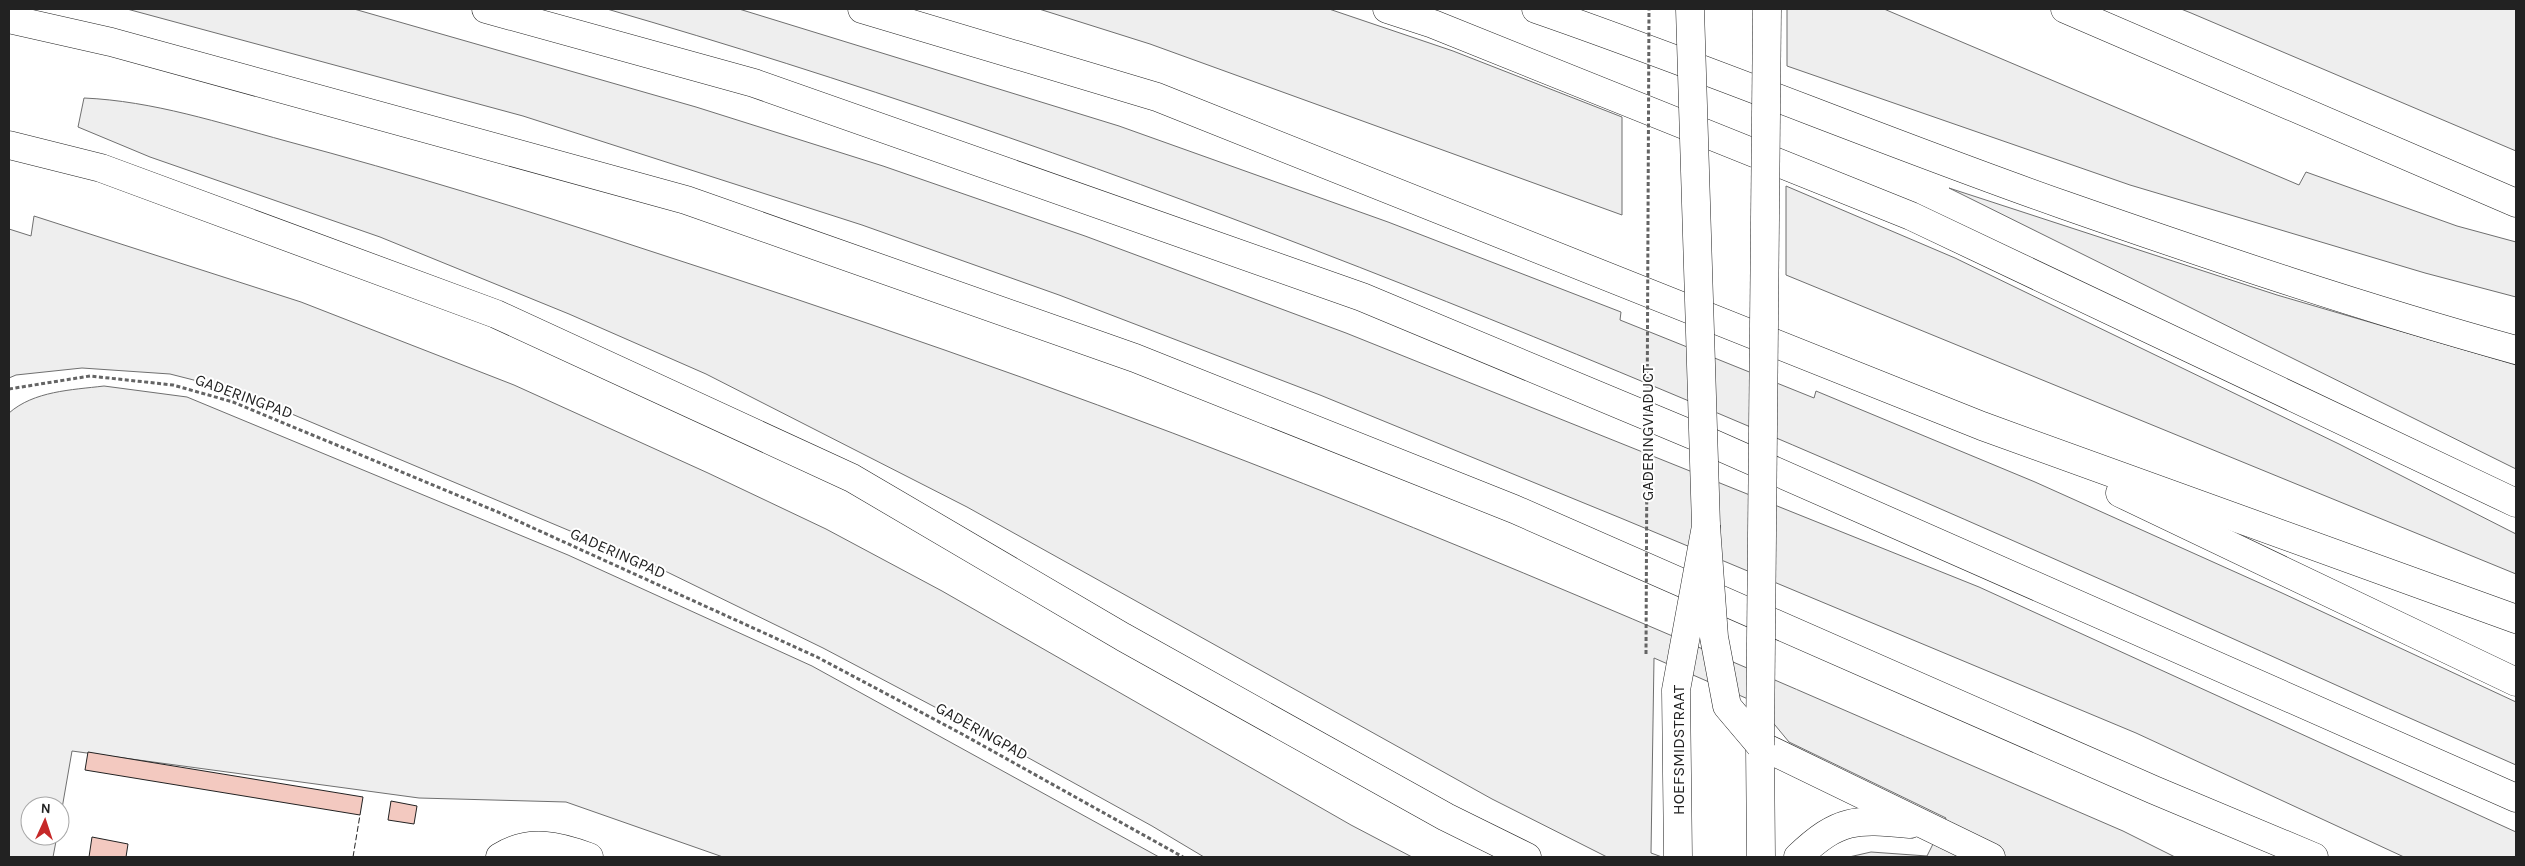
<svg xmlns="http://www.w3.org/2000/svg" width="2525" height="866" font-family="Karla,sans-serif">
	<rect width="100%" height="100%" fill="#fff"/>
	<g fill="#eee" stroke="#6f6f6f">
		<polygon points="127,9 354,9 696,107 883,166 1085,236 1346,333 1979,587 2516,832 2516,857 2404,857 2136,733 1623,519 1320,395 1059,295 862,225 523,116"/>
		<path d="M607,9H739L1119,126L1388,222L1621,312L1620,320L1814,398L1816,391L2035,482L2282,593L2516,702V765C2346,691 2177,612 2007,538C1550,337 1087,148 607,9Z"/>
		<polygon points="1039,9 1329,9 1453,51 1622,117 1622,215 1150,44"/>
		<polygon points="1787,9 1884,9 2299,185 2306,172 2457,226 2516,242 2516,297 2425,273 2130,185 1787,66"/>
		<polygon points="2181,9 2516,9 2516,151 2191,13"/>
		<path d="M84,98C153,101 220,123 286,141C406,173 524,209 641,248C845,314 1048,384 1248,462C1543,576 1833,706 2123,831L2175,857H1849L1871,852L1927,856L1946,818L1789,742L1770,719L1764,706L1654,658L1651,853L1662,857H1607L1492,799L967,507L706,374L569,314L380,237L150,157L78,127Z"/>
		<polygon points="1786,186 1955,258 2339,444 2516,534 2516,574 1786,275"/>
		<polygon points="1949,188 2277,295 2516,365 2516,469"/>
		<polygon points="34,216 301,302 514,385 708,473 826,529 942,591 1351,825 1412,857 1204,857 1152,826 967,724 823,648 663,570 237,391 170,374 82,368 16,375 9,378 9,229 31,236"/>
		<path d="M104,386L187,397L568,555L812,666L1159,857H723L566,802L419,798L72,751L60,820V806H30V836H57L53,857H9V413C34,391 71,390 104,386Z"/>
	</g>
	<g fill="#f3c9c0" stroke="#222">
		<polygon points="88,752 363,797 360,815 85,770"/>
		<polygon points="391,801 417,806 414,824 388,820"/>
		<polygon points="92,837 128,844 126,857 89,857"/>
	</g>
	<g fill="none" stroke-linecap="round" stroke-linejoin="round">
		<defs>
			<g id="minor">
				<polyline points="1760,745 1761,857"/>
				<path d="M500,857C529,838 559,846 589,857"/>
			</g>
			<g id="highway">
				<polyline points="486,9 754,83 1362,297 1707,441 2516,798"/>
				<polyline points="862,9 1157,97 1982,426 2516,619"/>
				<polyline points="1387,9 1433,24 1911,216 2516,503"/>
				<path d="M1536,9C1713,70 1887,143 2064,205C2213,257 2364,308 2516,350"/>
				<polyline points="2065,9 2516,203"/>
				<polyline points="9,19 111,42 686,200 1135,358 1514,509 2154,790 2314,857"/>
				<polyline points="9,145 101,168 496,314 852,478 1123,637 1446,817 1527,857"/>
				<polyline points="2120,493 2516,682"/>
				<polyline points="1760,745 1991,857"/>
				<path d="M1798,857C1839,818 1855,819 1910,824"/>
			</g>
		</defs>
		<use href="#minor" stroke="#222" stroke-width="29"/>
		<use href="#highway" stroke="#222" stroke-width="29"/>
		<polyline stroke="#646464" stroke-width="3" stroke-dasharray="4 2.5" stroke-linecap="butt" points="9,389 90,376 173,385 233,402 498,512 817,657 962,734 1183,857"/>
		<use href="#minor" stroke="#fff" stroke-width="28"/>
		<use href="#highway" stroke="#fff" stroke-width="28"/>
		<defs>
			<g id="minor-bridge">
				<polyline points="1760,745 1767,9"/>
				<polyline points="1678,857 1676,690 1706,526 1690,9"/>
			</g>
			<polyline id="highway-bridge" points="1706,526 1714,637 1727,706 1760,745"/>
		</defs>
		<use href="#minor-bridge" stroke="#222" stroke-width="29" stroke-linecap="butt"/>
		<use href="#highway-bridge" stroke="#222" stroke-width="29" stroke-linecap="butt"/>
		<polyline stroke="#646464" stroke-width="3" stroke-dasharray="4 2.5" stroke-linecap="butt" points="1646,654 1649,9"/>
		<use href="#minor-bridge" stroke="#fff" stroke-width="28"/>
		<use href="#highway-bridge" stroke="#fff" stroke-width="28"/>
		<polyline stroke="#222" stroke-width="1" stroke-dasharray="6 2.5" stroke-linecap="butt" points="353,857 360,815"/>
	</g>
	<g text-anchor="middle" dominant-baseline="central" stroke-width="4" stroke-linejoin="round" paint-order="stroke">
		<g font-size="16" fill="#222" stroke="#fff">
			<text transform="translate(244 396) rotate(20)">GADERINGPAD</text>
			<text transform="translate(1647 433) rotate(-90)">GADERINGVIADUCT</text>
			<text transform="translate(618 553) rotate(24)">GADERINGPAD</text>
			<text transform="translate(982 731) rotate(29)">GADERINGPAD</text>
			<text transform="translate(1678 750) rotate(-90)">HOEFSMIDSTRAAT</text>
		</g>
	</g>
	<rect width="2525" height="866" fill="none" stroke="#222222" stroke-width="20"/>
	<g transform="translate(45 821) rotate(3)"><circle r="24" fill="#ffffff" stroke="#a7a7a7"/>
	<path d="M0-4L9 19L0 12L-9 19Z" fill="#c62828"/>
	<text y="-8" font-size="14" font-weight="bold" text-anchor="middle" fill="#222222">N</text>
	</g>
</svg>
